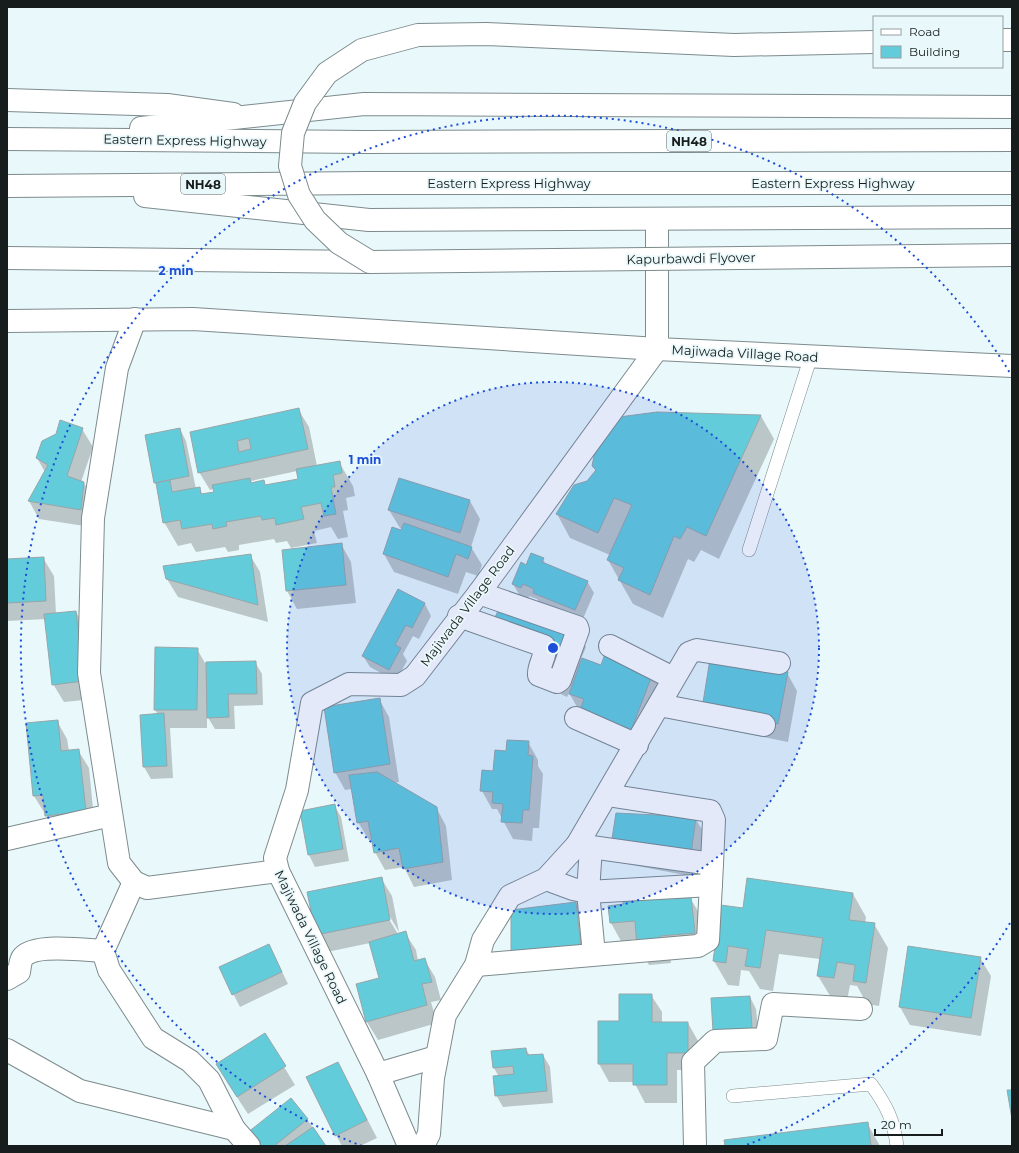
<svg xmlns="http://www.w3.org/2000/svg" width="1019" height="1153" font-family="Montserrat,sans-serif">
	<rect width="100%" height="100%" fill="#e9f8fa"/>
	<g fill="#0003" fill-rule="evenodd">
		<path d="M298,409L309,427L317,466L339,462L353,486L355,496L346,498L348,510L343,511L348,537L338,539L331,527L314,531L317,543L291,548L287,541L276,543L274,539L239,545V550L228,552L225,547L196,552L191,543L178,546L164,522L158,487L155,483L180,429L186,441L196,489L199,488L203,495L215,492L214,489L210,490L199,472L191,433ZM297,471L299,480L266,486L263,482L252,484L251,481Z"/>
		<polygon points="657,413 761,416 774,439 719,559 701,550 694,562 688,559 663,618 633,604 608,560 610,555 570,538 557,514 596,472 593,466"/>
		<polygon points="82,429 93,447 81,482 84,483 94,501 91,527 39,519 29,501 45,472 37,458"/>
		<polygon points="470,501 480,519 471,547 482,565 478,576 466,572 458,594 394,572 384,554 403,529 400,528 389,510"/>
		<polygon points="341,544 351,562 356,603 297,609 287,591 283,550"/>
		<polygon points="250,555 260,572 268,622 178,597 167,579"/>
		<polygon points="43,558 54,576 56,614 76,612 86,629 94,699 64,702 53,684 46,619 7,621 7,560"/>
		<polygon points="543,559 546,565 587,581 594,593 582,621 541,604 537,599 529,596 528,599 520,596 513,584"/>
		<polygon points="399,590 425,604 431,616 419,639 413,636 403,654 407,661 396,681 370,667 363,656"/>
		<polygon points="575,629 586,647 581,659 601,666 653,673 663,691 640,750 580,712 569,693 567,697 552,690"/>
		<polygon points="197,649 205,663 255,662 262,674 263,705 234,706 235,729 215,729 207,716 207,728 170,728 173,778 151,779 144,767 141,715 158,714 155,710"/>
		<polygon points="787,673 797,691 788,742 713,727 703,709"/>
		<polygon points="379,699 389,717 399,782 393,783 436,807 446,826 452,880 414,887 404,867 385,870 375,852 373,840 369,840 358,822 352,789 345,790 335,772"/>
		<polygon points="57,721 67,739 69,751 78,750 89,768 95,829 57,833 34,796 27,724"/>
		<polygon points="528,742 538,760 538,766 543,774 539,828 533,828 532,841 513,839 497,809 492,809 482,791 507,752"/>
		<polygon points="334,805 341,817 349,861 315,867 309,855"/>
		<polygon points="695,818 706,836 700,878 622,863 612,845"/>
		<polygon points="381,878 392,896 399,932 389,915 387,916 398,934 405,933 416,950 418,961 424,959 435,977 441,1000 431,1002 437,1023 378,1040 367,1022 357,985 380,979 370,943 327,952 317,934"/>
		<polygon points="676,894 679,900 690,898 701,916 704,950 670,954 671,963 649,965 638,947 638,939 621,941 611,923 609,907"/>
		<polygon points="853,894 866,917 865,923 874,924 888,948 879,1006 867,1004 857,986 850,985 847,1001 832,999 818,976 820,959 779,954 773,991 760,989 749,971 741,970 739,986 728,985 714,961 719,929 744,909"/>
		<polygon points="576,903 586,921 590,966 512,910"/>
		<polygon points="269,945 288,984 240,1007 220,968"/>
		<polygon points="909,947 980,958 991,976 981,1036 910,1025 900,1007"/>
		<polygon points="651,995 662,1012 662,1023 688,1023 698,1041 698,1070 677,1070 677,1103 645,1103 634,1082 609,1082 599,1064 599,1022 620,1022"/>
		<polygon points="750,997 756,1009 759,1040 714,1031"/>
		<polygon points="264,1034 295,1085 248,1114 227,1082"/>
		<polygon points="526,1049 530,1056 543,1055 550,1067 553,1103 503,1107 496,1095 499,1077 494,1068 492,1052"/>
		<polygon points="338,1063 377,1138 360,1146 342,1146 336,1135"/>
		<polygon points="307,1119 324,1146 256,1146"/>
		<polygon points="867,1123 880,1146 726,1146"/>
	</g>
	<g fill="#62ccdb" stroke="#97a6a8" fill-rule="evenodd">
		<path d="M299,408L308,449L198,473L190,432ZM249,438L251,449L239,452L237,441Z"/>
		<polygon points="657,412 761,415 706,536 687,527 680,539 674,536 650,595 618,580 624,568 607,560 632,505 614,498 598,533 556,514 574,485 587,481 596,470 592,466 596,446 619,417"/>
		<polygon points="60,420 83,428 67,476 84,482 81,510 28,501 48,465 36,458 42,441 56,434"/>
		<polygon points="180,428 189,476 154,483 145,435"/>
		<polygon points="340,461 342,473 333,475 335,487 331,487 336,514 324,516 321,503 301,507 304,519 276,525 275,518 262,520 261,516 226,522 227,526 213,529 212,524 182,529 180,520 163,523 156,483 170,480 172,492 200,487 201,494 214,492 212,485 250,478 251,483 264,480 265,485 298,479 296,469"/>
		<polygon points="399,478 470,500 460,533 388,510"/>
		<polygon points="404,523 472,547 468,559 456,554 448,577 383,554 392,527 401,530"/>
		<polygon points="342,543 346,585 286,591 282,550"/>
		<polygon points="531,553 544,558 542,562 588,581 575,610 533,593 534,589 523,584 521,588 512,584 521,562 526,565"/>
		<polygon points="251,554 258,605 166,579 163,566"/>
		<polygon points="44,557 46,601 7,603 7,559"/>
		<polygon points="398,589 425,603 412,628 406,625 395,645 401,648 389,670 362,656"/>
		<polygon points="502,602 576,629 557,680 541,673 550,646 492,624"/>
		<polygon points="76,611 84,681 52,685 44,614"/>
		<polygon points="155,647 198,648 197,710 154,710"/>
		<polygon points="605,654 653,673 630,733 579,713 584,699 569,694 582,658 601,665"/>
		<polygon points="710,659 788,672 778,724 702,709"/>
		<polygon points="256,661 257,694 228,694 229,717 207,718 206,662"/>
		<polygon points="380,698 390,764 334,773 324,707"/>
		<polygon points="164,713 167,766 143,767 140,715"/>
		<polygon points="58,720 61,751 79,749 86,811 45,816 43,795 33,796 26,723"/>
		<polygon points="507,740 529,741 528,755 533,756 529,810 523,810 522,823 501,822 503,804 492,803 493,792 480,791 482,770 493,771 495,750 506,751"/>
		<polygon points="377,772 437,807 443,862 403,869 399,848 374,853 368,821 357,823 349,775"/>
		<polygon points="335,804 343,849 308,855 300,811"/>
		<polygon points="616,813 696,817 690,861 611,845"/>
		<polygon points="382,877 390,920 316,935 307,892"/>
		<polygon points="747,878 853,893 849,920 875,923 866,983 853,981 855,965 837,962 834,978 817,976 823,938 766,930 760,968 745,966 748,949 728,946 726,963 713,961 719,919 713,904 743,908"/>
		<polygon points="677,893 677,899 691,897 695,933 660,936 661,945 637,947 635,921 610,923 608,906 623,904 623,899"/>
		<polygon points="576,902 581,948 511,951 511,910"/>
		<polygon points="406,931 414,961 425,958 432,982 422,984 427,1005 366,1022 356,984 379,978 369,942"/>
		<polygon points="269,944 282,972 232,995 219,967"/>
		<polygon points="908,946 981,957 971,1018 899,1007"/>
		<polygon points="619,994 652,994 652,1022 688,1022 688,1053 667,1053 667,1085 633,1085 633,1064 598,1064 598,1021 619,1021"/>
		<polygon points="750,996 752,1029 713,1031 711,998"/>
		<polygon points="265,1033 286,1066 237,1097 216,1064"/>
		<polygon points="526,1048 527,1055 543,1054 547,1091 495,1096 493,1076 514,1074 513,1066 493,1068 491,1051"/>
		<polygon points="338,1062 367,1120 335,1136 306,1077"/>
		<polygon points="1007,1090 1012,1090 1012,1119"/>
		<polygon points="291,1098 308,1119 274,1146 258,1146 247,1133"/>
		<polygon points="868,1122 871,1146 725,1146 724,1140"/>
		<polygon points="313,1127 326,1146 285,1146"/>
	</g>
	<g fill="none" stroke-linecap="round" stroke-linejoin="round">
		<defs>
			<g id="lane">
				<polyline points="749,550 811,356"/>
				<path d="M733,1096L871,1084C886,1105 894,1120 897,1146"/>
			</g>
			<g id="street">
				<polyline points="7,100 167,105 233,114"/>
				<polyline points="657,220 657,349"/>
				<polyline points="135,319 117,368 93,518 89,673 119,863 134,882 147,888 278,871"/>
				<polyline points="7,321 193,319 657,349 1012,366"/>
				<path d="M459,616L544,646C547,656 538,665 539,675L557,682L560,680L578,630L577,627L479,593"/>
				<polyline points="610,646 673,678"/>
				<polyline points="659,705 764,725"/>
				<polyline points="576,718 637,745"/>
				<polyline points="7,839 111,815"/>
				<polyline points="577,845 712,864 714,820 710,811 607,795"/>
				<polyline points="591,847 588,892 593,944"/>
				<polyline points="546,879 573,889 588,892 711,885"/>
				<polyline points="134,882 103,951 109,970 153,1038 190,1061 209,1080 234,1129"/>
				<polyline points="476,965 698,946 708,940 712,864"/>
				<path d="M7,979L19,972C20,967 20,960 23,957C35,943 86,950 103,951"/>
				<polyline points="7,1050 80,1091 234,1129 249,1146"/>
				<polyline points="378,1074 436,1057"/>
				<polyline points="409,1146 378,1074 278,871 275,858 297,790 312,703 349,684 401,685 415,676 479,593 657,349"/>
				<polyline points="423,1146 429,1134 433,1078 445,1015 476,965 483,940 510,896 546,879 577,845 689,653 697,650 779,663"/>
				<polyline points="695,1146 693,1062 715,1041 766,1039 773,1004 861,1009"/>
			</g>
			<g id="highway">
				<polyline points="1002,40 1012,40"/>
				<polyline points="141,128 364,104 1012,107"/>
				<polyline points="7,139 365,142 1012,140"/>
				<polyline points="7,186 367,183 1012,183"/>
				<polyline points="145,196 369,220 1012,217"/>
				<polyline points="7,258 370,262"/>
			</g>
		</defs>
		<use href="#lane" stroke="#7d8b8d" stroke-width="14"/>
		<use href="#street" stroke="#7d8b8d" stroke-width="24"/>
		<use href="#highway" stroke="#7d8b8d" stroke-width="24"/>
		<use href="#lane" stroke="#fff" stroke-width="13"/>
		<use href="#street" stroke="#fff" stroke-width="22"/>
		<use href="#highway" stroke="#fff" stroke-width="22"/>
		<defs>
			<polyline id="highway-bridge" points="874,42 734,45 486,34 418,35 362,50 327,73 305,103 293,133 290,166 299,195 315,220 339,243 370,262 1012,255"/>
		</defs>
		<use href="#highway-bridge" stroke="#7d8b8d" stroke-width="24" stroke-linecap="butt"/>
		<use href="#highway-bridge" stroke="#fff" stroke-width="22"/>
	</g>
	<circle cx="553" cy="648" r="266" fill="#1d4ed8" fill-opacity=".12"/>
	<g fill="none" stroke="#1d4ed8" stroke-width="2" stroke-dasharray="2 4">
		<circle cx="553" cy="648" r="266"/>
		<path d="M1010 923A533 533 0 0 1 744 1146M362 1146A533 533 0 1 1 1010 373"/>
	</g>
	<g text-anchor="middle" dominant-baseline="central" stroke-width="3.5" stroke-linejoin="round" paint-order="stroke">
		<g fill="#e9f8fa" stroke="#565e5f" stroke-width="1">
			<rect x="667" y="131" width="44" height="20" rx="3"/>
			<rect x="181" y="174" width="44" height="20" rx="3"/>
		</g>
		<g font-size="12" font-weight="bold" fill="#171c1d">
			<text x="689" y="141">NH48</text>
			<text x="203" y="184">NH48</text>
		</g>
		<g font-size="13" fill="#171c1d" stroke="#e9f8fa">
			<text transform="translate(185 140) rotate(1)">Eastern Express Highway</text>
			<text x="509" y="183">Eastern Express Highway</text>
			<text x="833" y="183">Eastern Express Highway</text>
			<text transform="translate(691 258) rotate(-1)">Kapurbawdi Flyover</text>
			<text transform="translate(745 353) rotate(3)">Majiwada Village Road</text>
			<text transform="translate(467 606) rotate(-53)">Majiwada Village Road</text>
			<text transform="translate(311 937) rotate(64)">Majiwada Village Road</text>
		</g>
	</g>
	<circle cx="553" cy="648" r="6" fill="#1d4ed8" stroke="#e9f8fa" stroke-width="2"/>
	<g font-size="12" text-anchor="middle" font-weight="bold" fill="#1d4ed8" stroke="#e9f8fa" stroke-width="3.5" stroke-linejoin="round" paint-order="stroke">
		<text x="176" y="275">2 min</text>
		<text x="365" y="464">1 min</text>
	</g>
	<rect width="1019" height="1153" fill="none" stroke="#171c1d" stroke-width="16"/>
	<rect x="873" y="16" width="130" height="52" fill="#e9f8fa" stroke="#95a0a2"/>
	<rect x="881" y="29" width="20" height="6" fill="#ffffff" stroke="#95a0a2"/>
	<text x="909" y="36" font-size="12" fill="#171c1d">Road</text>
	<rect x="881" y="46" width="20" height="12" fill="#62ccdb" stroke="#95a0a2"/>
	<text x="909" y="56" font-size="12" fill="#171c1d">Building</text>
	<path d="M875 1129v6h67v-6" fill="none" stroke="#171c1d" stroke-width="2"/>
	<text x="881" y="1129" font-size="12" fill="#171c1d" stroke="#e9f8fa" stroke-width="3" paint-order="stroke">20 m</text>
</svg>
